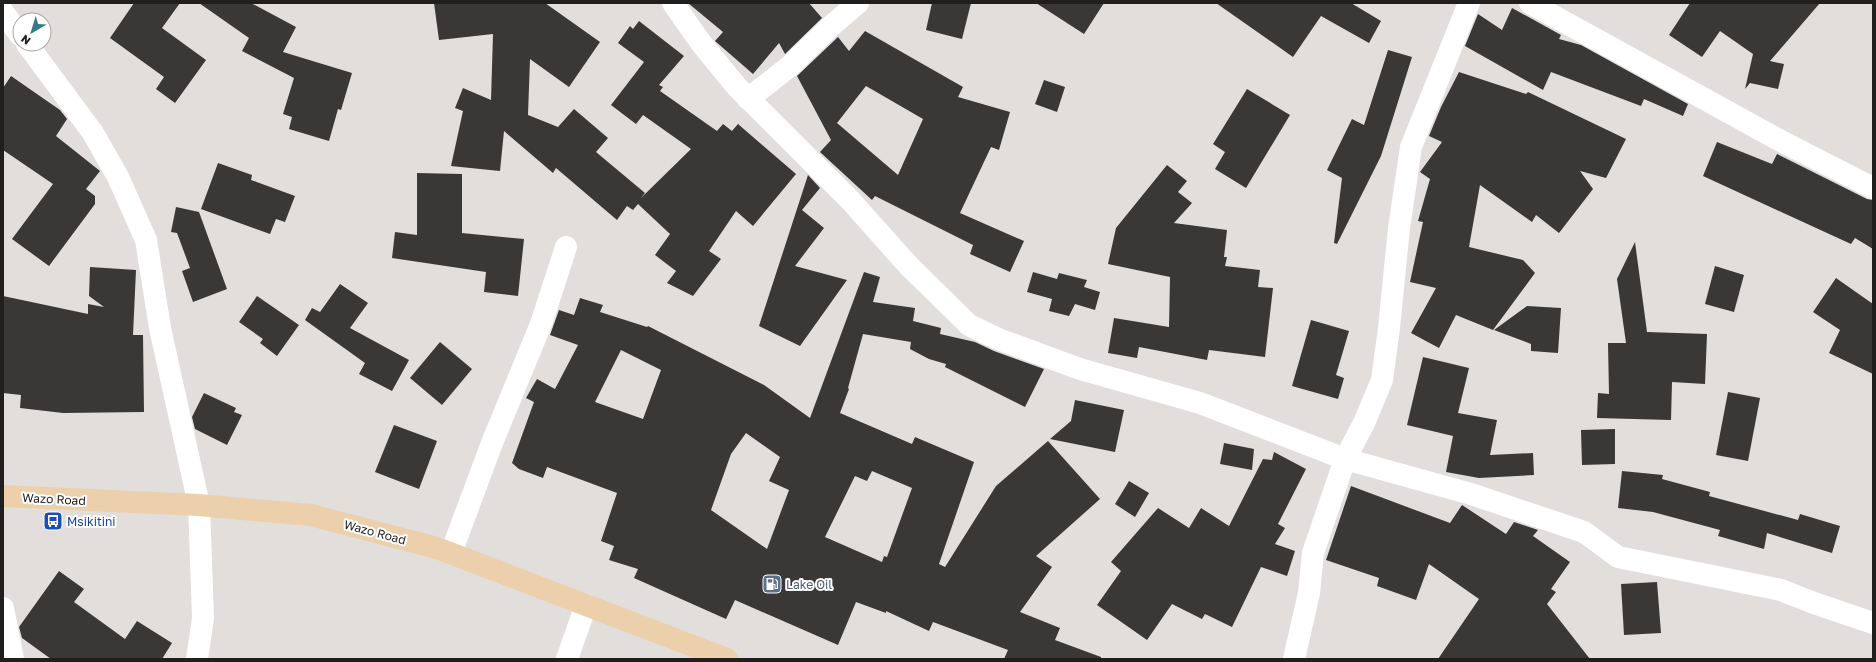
<svg xmlns="http://www.w3.org/2000/svg" width="1876" height="662" font-family="'Golos Text',sans-serif">
	<rect width="100%" height="100%" fill="#e1dedc"/>
	<g fill="#3a3837" fill-rule="evenodd">
		<polygon points="134,3 180,3 162,28 206,60 175,103 156,89 164,77 110,38"/>
		<polygon points="199,3 251,3 296,27 283,52 352,73 341,110 338,109 329,141 289,129 292,117 283,114 294,78 242,51 249,38"/>
		<polygon points="434,3 545,3 600,42 569,87 530,59 528,115 558,127 574,109 608,138 596,152 645,193 641,198 691,149 643,115 636,124 611,105 644,62 618,43 630,26 633,29 639,21 684,56 659,85 663,87 660,91 717,131 723,124 732,131 738,124 796,174 753,226 736,211 709,251 721,259 693,296 667,283 676,271 655,255 670,234 638,204 633,210 627,206 617,220 556,168 553,173 504,131 500,171 451,166 463,111 455,108 463,88 491,100 493,34 439,40"/>
		<polygon points="688,3 809,3 822,18 785,54 779,43 753,74 715,41 723,32"/>
		<polygon points="932,3 971,3 962,39 926,30"/>
		<polygon points="1036,3 1104,3 1084,34"/>
		<polygon points="1216,3 1351,3 1381,21 1369,43 1321,16 1293,57"/>
		<polygon points="1690,3 1820,3 1770,61 1784,64 1778,89 1750,83 1745,89 1753,54 1720,31 1702,57 1669,35"/>
		<polygon points="1512,8 1561,35 1559,39 1581,45 1688,104 1683,116 1644,99 1641,106 1551,72 1543,90 1465,46 1478,14 1502,30"/>
		<path d="M865,31L963,87L958,97L1010,112L999,150L991,147L960,213L1024,241L1010,272L970,254L973,245L875,196L872,200L820,152L831,140L797,76L838,37L849,51ZM866,86L923,119L898,175L837,123Z"/>
		<polygon points="1388,50 1412,57 1381,156 1337,244 1334,243 1342,178 1327,170 1352,119 1364,125"/>
		<polygon points="1459,72 1526,94 1528,92 1626,139 1606,178 1580,171 1593,189 1559,233 1536,215 1532,222 1480,185 1469,247 1523,260 1535,273 1493,330 1456,315 1439,348 1411,333 1436,288 1410,282 1423,222 1418,221 1430,179 1420,172 1442,142 1429,136 1441,107"/>
		<polygon points="11,76 60,110 67,119 56,136 100,171 86,189 95,196 95,204 49,266 12,239 53,184 3,150 3,88"/>
		<polygon points="1044,80 1065,87 1057,112 1035,104"/>
		<polygon points="1247,89 1290,115 1246,188 1215,169 1225,152 1213,144"/>
		<polygon points="1717,142 1772,164 1777,154 1867,199 1873,200 1873,249 1855,238 1851,244 1703,176"/>
		<polygon points="218,163 252,175 251,180 295,196 285,222 276,219 270,234 201,209"/>
		<polygon points="1167,165 1187,181 1178,192 1192,203 1174,223 1227,230 1224,257 1227,257 1225,266 1260,270 1258,287 1273,288 1265,357 1209,350 1207,360 1139,347 1137,358 1108,353 1114,318 1169,327 1170,277 1108,264 1116,228"/>
		<polygon points="417,173 462,174 462,233 524,239 518,296 484,292 486,272 392,258 395,232 417,235"/>
		<polygon points="808,175 820,188 802,210 824,228 795,266 847,280 800,346 759,326"/>
		<polygon points="176,207 199,212 227,289 193,302 182,271 190,268 177,233 171,232"/>
		<polygon points="1635,242 1647,332 1707,334 1705,384 1672,382 1671,420 1597,418 1598,393 1609,394 1608,343 1626,343 1617,279"/>
		<polygon points="1715,266 1744,275 1734,312 1705,304"/>
		<polygon points="90,267 136,270 133,335 143,335 144,412 63,413 20,408 21,395 3,393 3,296 88,314 88,304 104,307 89,296"/>
		<path d="M864,272L880,277L873,302L915,308L913,321L941,328L940,334L975,342L994,351L1044,369L1025,407L945,367L946,364L929,359L910,349L911,342L863,334L848,388L849,389L840,413L912,444L915,437L974,462L939,564L945,567L996,486L1048,441L1100,499L1036,556L1052,567L1020,612L1060,628L1055,640L1101,657V659H1004L1008,650L933,622L929,631L886,611V613L856,602L838,645L735,600L726,619L634,578L638,569L609,560L614,546L601,541L617,493L547,467L543,478L519,469L512,463L534,402L526,398L537,379L555,389L578,345L550,335L559,310L574,315L580,298L603,305L600,312L647,327L648,326L764,385L810,418ZM621,350L661,370L643,419L595,402ZM746,433L780,457L769,481L789,490L767,549L711,510L731,454ZM872,471L912,488L887,557L884,556L882,562L825,537L855,476L867,481Z"/>
		<polygon points="1033,272 1057,279 1059,273 1087,280 1084,287 1100,292 1095,310 1075,304 1069,316 1049,311 1052,299 1027,292"/>
		<polygon points="1836,278 1873,304 1873,374 1829,353 1840,330 1813,312"/>
		<polygon points="340,284 368,303 350,328 409,360 392,391 359,374 365,363 305,320 312,308 320,312"/>
		<polygon points="257,296 299,325 277,356 260,343 263,339 239,322"/>
		<polygon points="1527,306 1561,308 1558,353 1531,351 1531,344 1494,330"/>
		<polygon points="1311,320 1349,331 1336,375 1344,378 1338,399 1292,386"/>
		<polygon points="440,342 472,369 442,405 410,378"/>
		<polygon points="1423,357 1469,368 1458,413 1497,420 1490,455 1533,453 1534,475 1479,478 1446,472 1453,436 1407,425"/>
		<polygon points="1728,392 1760,398 1748,461 1716,455"/>
		<polygon points="204,393 236,408 234,412 242,415 227,445 195,429 192,417"/>
		<polygon points="1075,400 1124,410 1115,452 1050,439 1071,421"/>
		<polygon points="394,425 437,441 419,489 375,472"/>
		<polygon points="1615,429 1615,464 1582,465 1581,430"/>
		<polygon points="1224,443 1254,449 1252,470 1220,464"/>
		<polygon points="1274,452 1306,469 1278,524 1285,528 1275,544 1295,551 1287,576 1261,567 1232,627 1205,614 1202,619 1172,604 1147,640 1097,605 1121,571 1111,562 1158,508 1189,528 1201,508 1229,526 1263,459 1272,460"/>
		<polygon points="1622,471 1663,475 1662,479 1710,492 1709,496 1798,520 1800,514 1840,526 1832,553 1767,533 1764,549 1718,536 1720,530 1653,512 1618,508"/>
		<polygon points="1129,481 1149,493 1135,517 1115,504"/>
		<polygon points="1351,486 1450,523 1462,505 1506,534 1514,522 1538,530 1533,536 1570,562 1551,589 1556,592 1547,604 1590,659 1438,659 1479,599 1429,564 1416,600 1377,586 1379,578 1326,560"/>
		<polygon points="59,571 84,589 74,602 125,639 137,621 172,643 162,659 51,659 22,638 19,627"/>
		<polygon points="1657,582 1661,633 1624,635 1621,584"/>
	</g>
	<g fill="none" stroke-linecap="round" stroke-linejoin="round">
		<g stroke="#fff" stroke-width="22">
			<polyline points="673,3 701,43 737,87 850,200 908,265 969,325 998,339 1080,369 1200,403 1345,459 1471,494 1584,532 1618,557 1781,590 1814,603 1873,623"/>
			<polyline points="1530,3 1781,141 1873,188"/>
			<polyline points="3,12 20,35"/>
			<polyline points="27,44 93,133 118,177 146,240 160,328 199,505 203,618 197,659"/>
			<polyline points="748,99 790,66 830,27 858,3"/>
			<polyline points="451,553 492,443 541,324 566,247"/>
			<polyline points="3,608 13,659"/>
			<polyline points="567,659 586,605"/>
			<polyline points="1294,659 1309,593 1313,553 1345,459 1364,423 1382,380 1389,328 1399,228 1411,147 1469,3"/>
		</g>
		<polyline stroke="#ecd0ac" stroke-width="22" points="3,496 199,505 311,515 437,548 727,659"/>
	</g>
	<defs>
		<symbol id="bus-square" viewBox="-11 -11 22 22"><rect x="-9" y="-9" width="18" height="18" rx="4" fill="#1a4fb4" stroke="#fff"/><path d="M-5-6H5V4H4V6H2V4H-2V6H-4V4H-5ZM-3.5-4V0h7V-4ZM-3.5 1.2v1.5H-2V1.2ZM2 1.2v1.5H3.5V1.2Z" fill="#fff"/></symbol>
		<symbol id="fuel-square" viewBox="-11 -11 22 22"><rect x="-9" y="-9" width="18" height="18" rx="4" fill="#5c6f8a" stroke="#fff"/><path d="M-5.5-6h7V0h2V4h1.3V-2.5L3-4.5l.8-.8L6-3V5H2.5V1h-1V6h-7ZM-4.2-4.7v3.2H.2V-4.7Z" fill="#fff"/></symbol>
	</defs>
	<g fill-rule="evenodd">
		<use href="#bus-square" x="42" y="510" width="22" height="22"/>
		<use href="#fuel-square" x="761" y="573" width="22" height="22"/>
	</g>
	<g text-anchor="middle" dominant-baseline="central" stroke-width="4" stroke-linejoin="round" paint-order="stroke">
		<g font-size="12" fill="#201f1e" stroke="#fff">
			<text transform="translate(54 499) rotate(3)">Wazo Road</text>
			<text transform="translate(375 532) rotate(15)">Wazo Road</text>
		</g>
		<g font-size="12" fill="#164399" stroke="#fff" text-anchor="start">
			<text x="67" y="521">Msikitini</text>
		</g>
		<g font-size="12" fill="#4e5e75" stroke="#fff" text-anchor="start">
			<text x="786" y="584">Lake Oil</text>
		</g>
	</g>
	<rect width="1876" height="662" fill="none" stroke="#201f1e" stroke-width="8"/>
	<g transform="translate(32 32) rotate(218)"><circle r="19" fill="#ffffff" stroke="#a6a5a5"/>
	<path d="M0-3L7 15L0 10L-7 15Z" fill="#357c86"/>
	<text y="-6" font-size="11" font-weight="bold" text-anchor="middle" fill="#201f1e">N</text>
	</g>
</svg>
